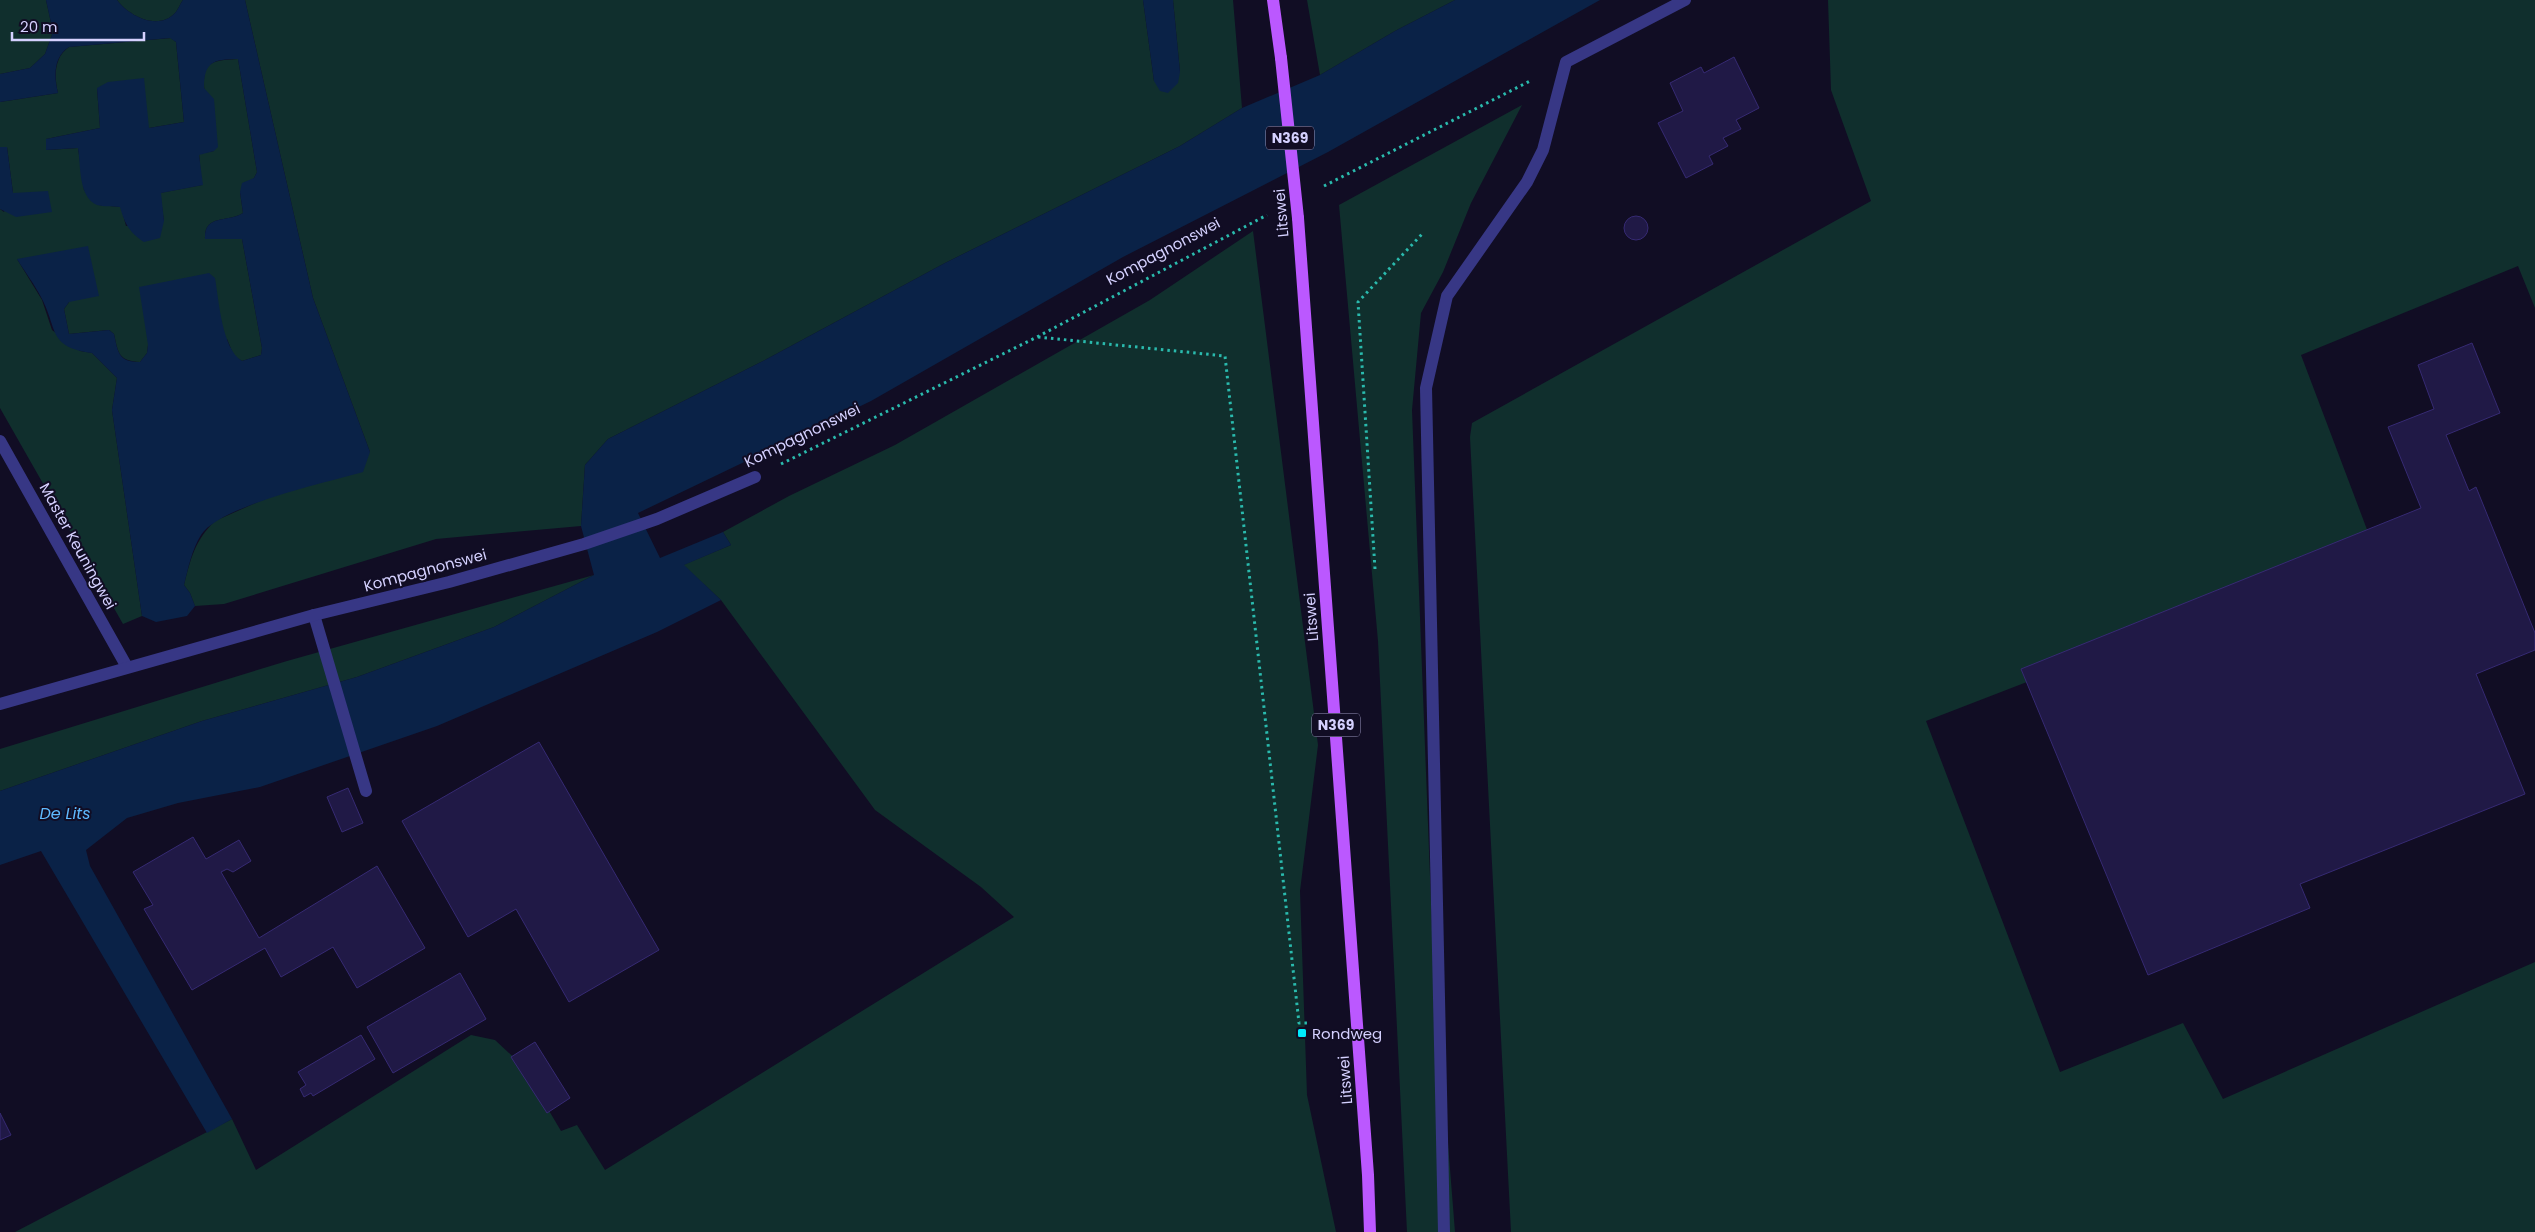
<svg xmlns="http://www.w3.org/2000/svg" width="2535" height="1232" font-family="Poppins,sans-serif">
	<rect width="100%" height="100%" fill="#110d24"/>
	<g fill="#102f2d">
		<polygon points="0,0 46,0 53,32 45,54 30,68 0,74"/>
		<path d="M117,0H183C180,4 178,10 175,13C158,31 129,16 117,0Z"/>
		<path d="M245,0H1143L1154,81L1180,72L1173,0H1233L1242,108L1180,146L945,263L765,360L608,439L585,465L581,526L436,539L224,604L195,606L190,593L184,585C190,560 195,540 215,521L370,452L313,298Z"/>
		<polygon points="1307,0 1455,0 1395,31 1320,75"/>
		<polygon points="1828,0 2535,0 2535,308 2518,266 2301,355 2374,548 1926,721 2060,1072 2183,1023 2223,1099 2535,962 2535,1232 1511,1232 1470,437 1472,423 1871,201 1831,90"/>
		<path d="M171,38L176,42L184,122L149,128L97,88L100,128L46,139L47,150L78,148L84,190L99,205L121,207L126,226L164,221L160,193L202,185L199,154L214,151C212,135 197,76 208,66C216,59 228,60 238,59L257,172L254,178L240,192L243,213C226,223 204,214 205,239H242L262,348L261,355L242,361L234,356L227,339L148,345L147,353L140,362C118,361 118,352 114,334L109,330L69,334L64,309L69,302L17,259L42,300L52,330L80,351L92,353L117,378L112,410L142,616L123,624L0,408V209L4,212L13,193L7,147H0V102L58,93C54,77 54,57 69,47Z"/>
		<polygon points="1522,105 1471,203 1443,272 1421,313 1412,410 1433,954 1455,1232 1407,1232 1378,641 1339,205"/>
		<polygon points="1253,231 1318,745 1300,891 1307,1095 1336,1232 15,1232 232,1119 256,1170 471,1035 495,1040 522,1065 561,1131 577,1125 605,1170 1014,917 981,887 875,810 721,600 683,565 731,545 723,532 789,496 895,445 1150,300"/>
		<polygon points="594,575 494,627 357,677 202,721 0,791 0,749 287,661"/>
	</g>
	<g fill="#0a2247">
		<path d="M46,0H117C129,16 158,31 175,13C178,10 180,4 183,0H245L313,298L370,452L363,472C328,482 219,506 201,535C192,549 188,569 184,585L190,593L195,606L187,616L156,622L142,616L112,410L117,378L92,353C48,347 58,330 42,299C35,285 25,272 17,259L88,246L99,296L69,302L64,309L69,334L109,330L114,334C118,352 118,362 140,362L147,353L148,345L139,287L209,273L215,278C219,301 222,349 242,361L261,355L262,348L242,239H205C204,214 226,223 243,213L240,192L242,183L254,178L257,172L238,59C213,59 204,62 204,88L214,99L218,147L214,151L199,155L203,185L161,193L164,221L160,238L144,242C129,232 125,224 120,207C113,206 104,207 97,205C78,197 81,165 78,148L46,150V139L100,128L97,88L108,82L144,78L149,128L184,122L176,42L170,38L69,47C53,57 54,77 58,93L0,102V74L30,68L45,54L53,32Z"/>
		<polygon points="1143,0 1173,0 1180,72 1178,83 1168,93 1160,91 1154,81"/>
		<polygon points="1455,0 1600,0 1328,152 1123,257 871,401 638,513 660,558 723,532 731,545 684,565 721,600 657,632 437,726 260,787 178,803 127,818 86,850 90,866 232,1119 207,1133 41,851 0,865 0,791 202,721 357,677 494,627 594,575 581,526 585,465 608,439 765,360 945,263 1180,146 1242,108 1320,75 1395,31"/>
		<polygon points="0,147 7,147 13,193 48,191 52,212 16,217 0,209"/>
	</g>
	<g fill="#201946" stroke="#362a73">
		<polygon points="1734,57 1759,108 1736,120 1741,129 1723,138 1728,146 1709,156 1713,164 1686,178 1658,123 1683,111 1670,83 1701,67 1704,73"/>
		<circle cx="1636" cy="228" r="12"/>
		<polygon points="2472,343 2500,413 2446,435 2469,491 2476,487 2535,633 2535,650 2476,674 2525,794 2300,884 2310,908 2148,975 2021,669 2421,508 2388,427 2434,409 2418,365"/>
		<polygon points="539,742 659,950 569,1002 516,909 468,937 402,821"/>
		<polygon points="348,788 363,823 342,832 327,797"/>
		<polygon points="193,837 206,859 239,840 251,861 233,872 227,869 221,872 259,938 377,866 425,948 357,988 333,947 281,977 265,948 192,990 144,909 153,905 133,872"/>
		<polygon points="460,973 486,1019 393,1073 367,1027"/>
		<polygon points="361,1035 375,1059 313,1096 311,1093 304,1097 300,1089 306,1085 298,1072"/>
		<polygon points="535,1042 570,1098 547,1113 511,1057"/>
		<polygon points="0,1113 11,1135 0,1140"/>
	</g>
	<g fill="none" stroke-linecap="round" stroke-linejoin="round">
		<g stroke="#2abaad" stroke-width="3" stroke-dasharray="2.5 4" stroke-linecap="butt">
			<polyline points="1324,186 1530,81"/>
			<polyline points="1038,337 1225,356 1299,1023 1309,1023"/>
			<polyline points="781,464 1037,337 1267,215"/>
			<polyline points="1375,569 1358,302 1423,233"/>
		</g>
		<polyline stroke="#373785" stroke-width="12" points="314,615 366,791"/>
		<g stroke="#373785" stroke-width="12">
			<polyline points="0,441 127,667"/>
			<polyline points="0,704 314,615 449,582 584,544 657,519 755,477"/>
			<polyline points="1444,1232 1426,388 1447,296 1527,182 1543,150 1566,62 1685,0"/>
		</g>
		<g stroke="#bb58ff" stroke-width="12">
			<polyline points="1273,0 1281,58"/>
			<polyline points="1298,218 1368,1175 1370,1232"/>
		</g>
		<polyline stroke="#bb58ff" stroke-width="12" points="1281,58 1298,218"/>
	</g>
	<rect fill="#00eafc" stroke="#110d24" stroke-width="2" x="1297" y="1028" width="10" height="10" rx="2.5"/>
	<g text-anchor="middle" dominant-baseline="central" stroke-width="4" stroke-linejoin="round" paint-order="stroke">
		<g fill="#110d24" stroke="#9a96bd" stroke-width="1">
			<rect x="1266" y="126.5" width="48" height="23" rx="4"/>
			<rect x="1312" y="713.5" width="48" height="23" rx="4"/>
		</g>
		<g font-size="14" font-weight="bold" fill="#d5d1ff">
			<text x="1290" y="138">N369</text>
			<text x="1336" y="725">N369</text>
		</g>
		<g font-size="15" fill="#d5d1ff" stroke="#110d24">
			<text transform="translate(1281 213) rotate(-95)">Litswei</text>
			<text transform="translate(1163 251) rotate(-28)">Kompagnonswei</text>
			<text transform="translate(802 435) rotate(-26)">Kompagnonswei</text>
			<text transform="translate(78 546) rotate(61)">Master Keuningwei</text>
			<text transform="translate(425 570) rotate(-15)">Kompagnonswei</text>
			<text transform="translate(1311 617) rotate(-94)">Litswei</text>
			<text transform="translate(1345 1080) rotate(-94)">Litswei</text>
		</g>
		<g font-size="15" fill="#d5d1ff" stroke="#110d24" text-anchor="start">
			<text x="1312" y="1033">Rondweg</text>
		</g>
		<g font-size="16" font-style="italic" fill="#5fbaff" stroke="#110d24">
			<text x="65" y="813">De Lits</text>
		</g>
	</g>
	<path d="M12 32v8h132v-8" fill="none" stroke="#d5d1ff" stroke-width="2.5"/>
	<text x="20" y="32" font-size="15" fill="#d5d1ff" stroke="#110d24" stroke-width="4" paint-order="stroke">20 m</text>
</svg>
